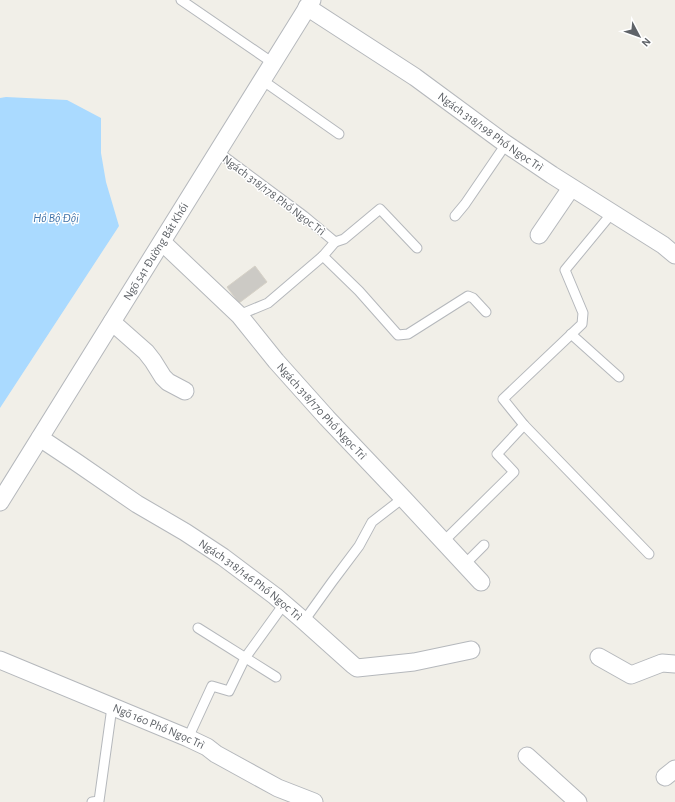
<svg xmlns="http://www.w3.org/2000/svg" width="675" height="802" font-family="'Alegreya Sans',sans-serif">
	<rect width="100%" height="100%" fill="#f1efe8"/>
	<polygon fill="#aadaff" points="6,97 67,100 101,118 101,153 106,182 119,226 0,408 0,98"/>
	<polygon fill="#cccac5" stroke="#d6d1c6" points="255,266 267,282 239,303 227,287"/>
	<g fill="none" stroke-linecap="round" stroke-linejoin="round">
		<defs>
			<g id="service">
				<polyline points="181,0 273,63"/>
				<polyline points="262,80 339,134"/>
				<polyline points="218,152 304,216 335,242 323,256 359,291 398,335 408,334 468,296 473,298 486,312"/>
				<polyline points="455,216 465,204 506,144"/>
				<polyline points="335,242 344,239 380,209 417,248"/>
				<polyline points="239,315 268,303 323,256"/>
				<polyline points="571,334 619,377"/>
				<polyline points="524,425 503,399 582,324 583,313 565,270 612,213"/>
				<polyline points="444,541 514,472 497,454 524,425 649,554"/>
				<polyline points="465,564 484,545"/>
				<polyline points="304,621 332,582 359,546 372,522 403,498"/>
				<polyline points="198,628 276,677"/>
				<polyline points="188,738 212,686 229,691 245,658 284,604"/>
				<polyline points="92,802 99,801 112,707"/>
			</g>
			<g id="minor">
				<path id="s1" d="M307,7L415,77L506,144L552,175L663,245L675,255"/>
				<polyline points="539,235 571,188"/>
				<path id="s2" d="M162,242L239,315L276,361L327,418L403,498L481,582"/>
				<polyline points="112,322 146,352 153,361 163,377 168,382 185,391"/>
				<path id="s3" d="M40,438L76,462L137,504L185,532L223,557L275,596L304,621L353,665L357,668L414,662L471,650"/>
				<path id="s4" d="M0,502L312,0"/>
				<polyline points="599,657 631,675 662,663 675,664"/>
				<path id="s5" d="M0,660L188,738L207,747L216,754L278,788L314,802"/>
				<polyline points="527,756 578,802"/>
				<polyline points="665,777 675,769"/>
			</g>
		</defs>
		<use href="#service" stroke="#b5b8bc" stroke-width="11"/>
		<use href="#minor" stroke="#b5b8bc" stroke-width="19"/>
		<use href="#service" stroke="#fff" stroke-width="9"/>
		<use href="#minor" stroke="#fff" stroke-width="17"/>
	</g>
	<g text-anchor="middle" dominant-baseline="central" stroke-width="3" stroke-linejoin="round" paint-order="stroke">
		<g font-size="12" fill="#5f6368" stroke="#fff">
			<text stroke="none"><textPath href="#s1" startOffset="222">Ngách 318/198 Phố Ngọc Trì</textPath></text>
			<text transform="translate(274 195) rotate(37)">Ngách 318/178 Phố Ngọc Trì</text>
			<text stroke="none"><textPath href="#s4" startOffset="295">Ngõ 541 Đường Bát Khối</textPath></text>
			<text stroke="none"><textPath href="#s2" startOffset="233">Ngách 318/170 Phố Ngọc Trì</textPath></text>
			<text stroke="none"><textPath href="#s3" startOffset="254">Ngách 318/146 Phố Ngọc Trì</textPath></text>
			<text stroke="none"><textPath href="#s5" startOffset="172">Ngõ 160 Phố Ngọc Trì</textPath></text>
		</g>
		<g font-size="13" font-style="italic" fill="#4174aa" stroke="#fff">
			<text x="56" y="218">Hồ Bộ Đội</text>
		</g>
	</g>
	<g transform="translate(639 36) rotate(131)" stroke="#ffffff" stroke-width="3" paint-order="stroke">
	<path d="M0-3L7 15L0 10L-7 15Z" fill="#5f6368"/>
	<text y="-6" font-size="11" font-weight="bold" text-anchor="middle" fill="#5f6368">N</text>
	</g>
</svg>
